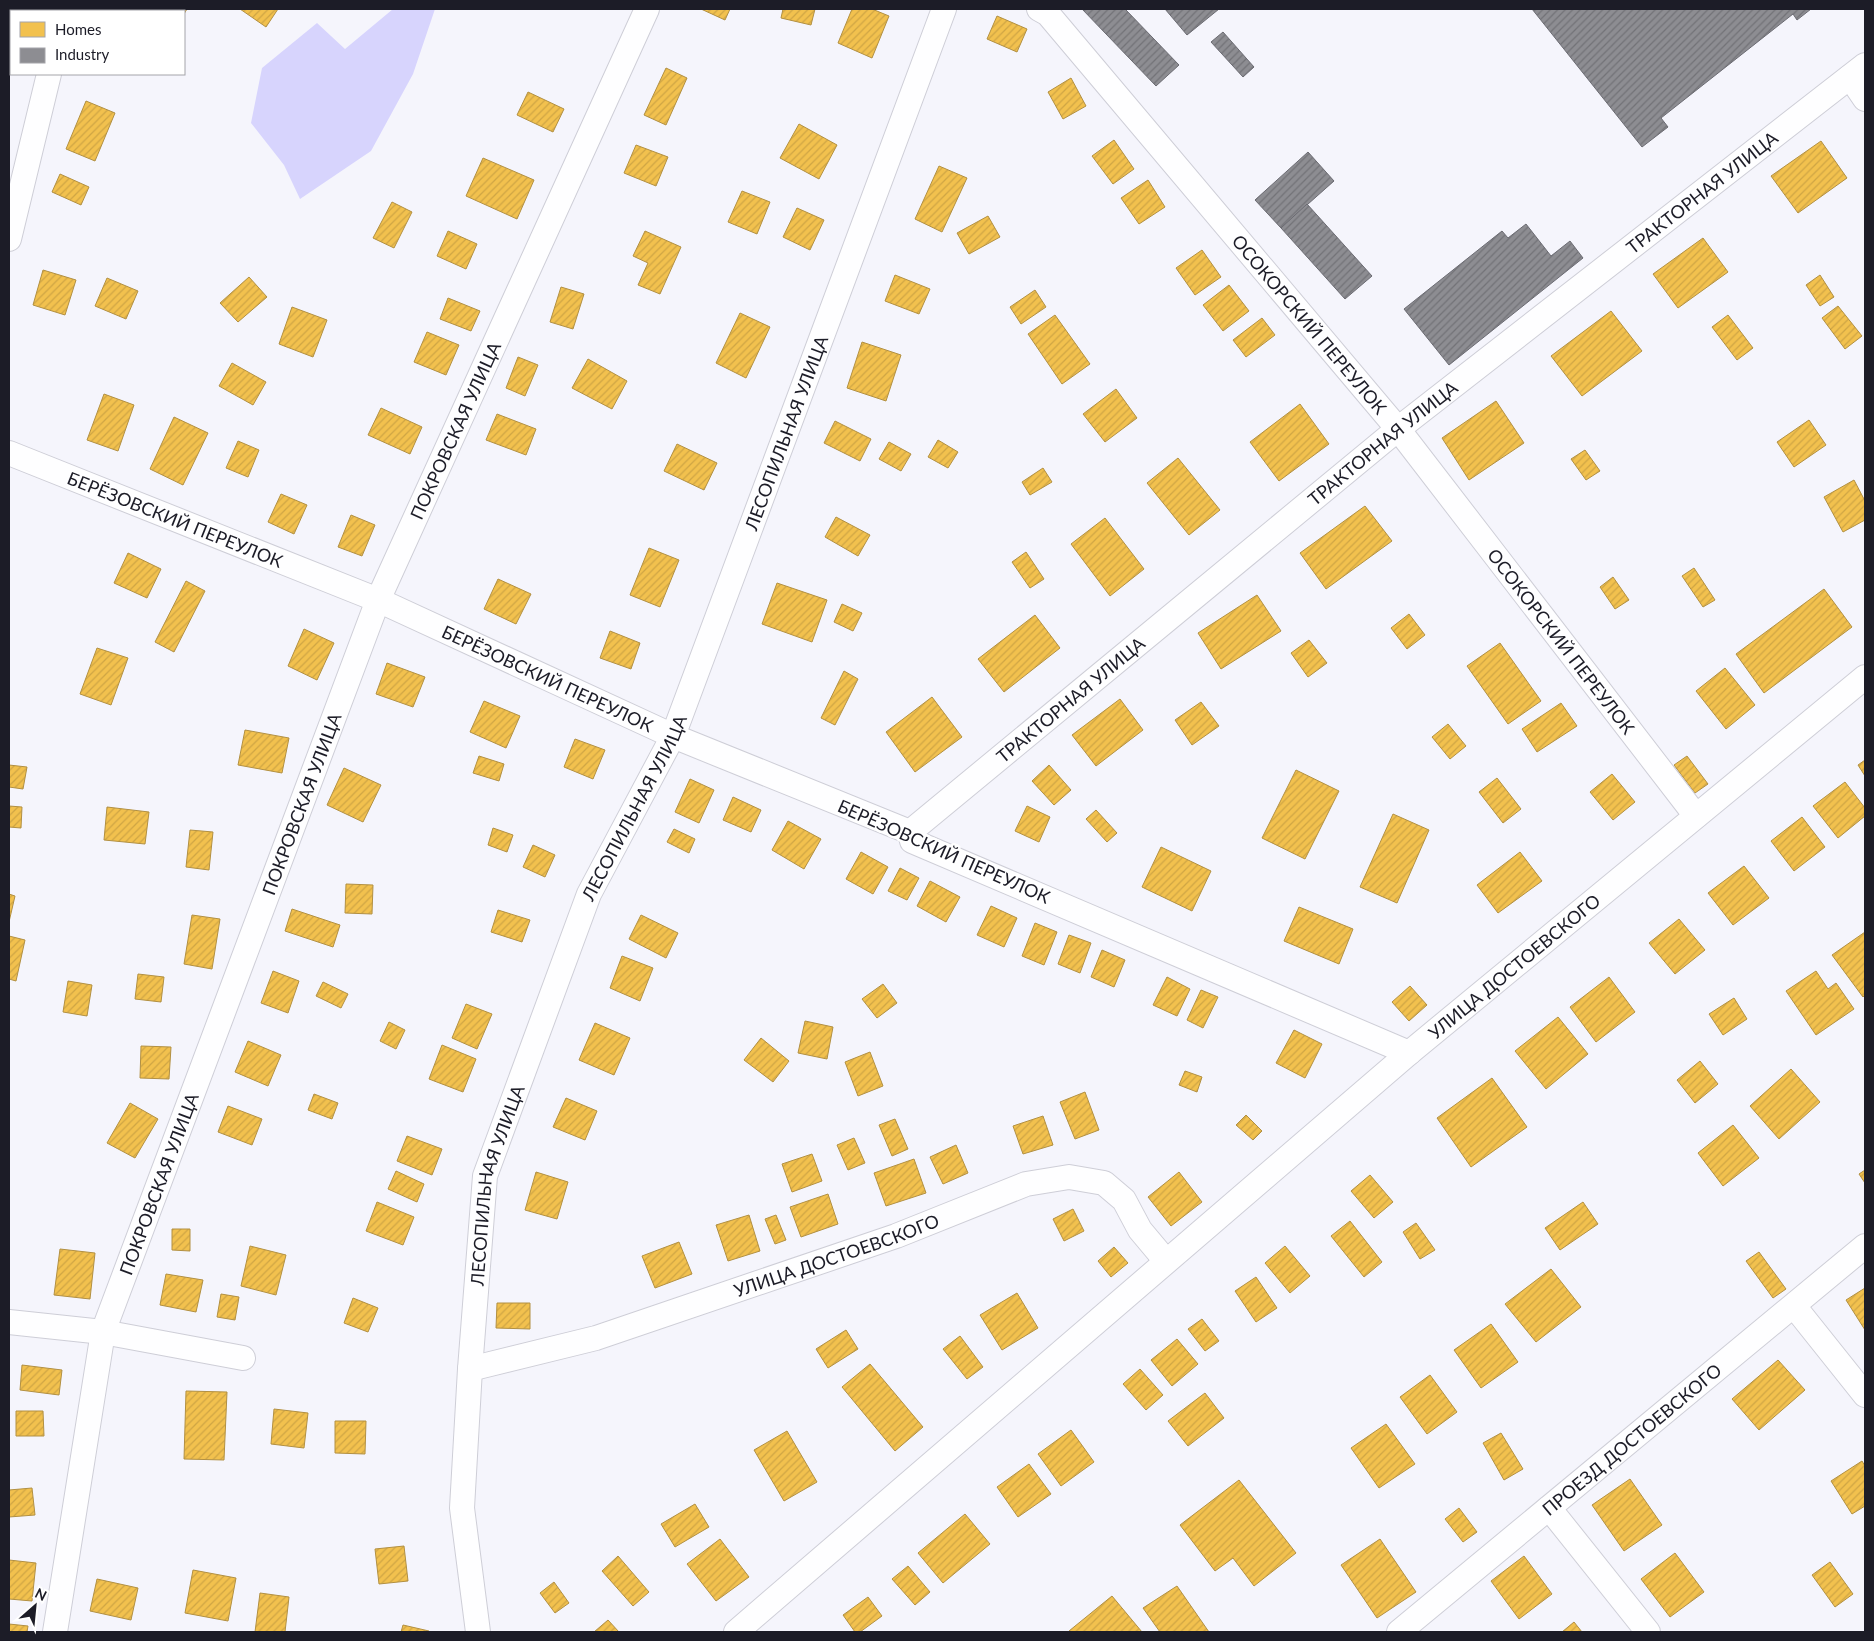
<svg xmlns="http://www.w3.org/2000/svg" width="1874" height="1641" font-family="Lato,sans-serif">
	<defs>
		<pattern id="homes-hatch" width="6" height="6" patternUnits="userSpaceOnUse" patternTransform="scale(1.25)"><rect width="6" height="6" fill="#f2c14e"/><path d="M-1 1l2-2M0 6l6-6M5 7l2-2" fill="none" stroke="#cfa544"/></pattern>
		<pattern id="industry-hatch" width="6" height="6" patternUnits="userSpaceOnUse" patternTransform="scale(1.25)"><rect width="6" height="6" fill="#8d8d92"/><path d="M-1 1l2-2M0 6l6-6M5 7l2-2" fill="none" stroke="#727277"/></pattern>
	</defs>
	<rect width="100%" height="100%" fill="#f5f5fc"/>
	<polygon fill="#d7d4fd" points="393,9 435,9 413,74 371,151 300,199 284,165 251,123 262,68 317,23 345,49"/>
	<g fill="url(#homes-hatch)" stroke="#b29042">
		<polygon points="174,9 187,9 184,14 184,11"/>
		<polygon points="240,9 278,9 266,27"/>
		<polygon points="701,9 730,9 725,20"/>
		<polygon points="783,9 815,9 811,25 781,18"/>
		<polygon points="852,9 872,9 889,16 872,58 838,43"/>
		<polygon points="9,16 11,17 11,49 9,48"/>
		<polygon points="997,16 1027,29 1017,52 987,39"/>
		<polygon points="666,68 687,78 666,125 644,115"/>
		<polygon points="1071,78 1086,106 1063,119 1048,92"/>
		<polygon points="528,92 564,109 553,132 517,115"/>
		<polygon points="86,101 115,113 95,161 66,149"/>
		<polygon points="799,124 837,145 819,179 780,158"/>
		<polygon points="1114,140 1134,169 1113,184 1092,156"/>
		<polygon points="1821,141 1847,178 1798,213 1771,176"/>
		<polygon points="636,145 668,157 656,186 624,173"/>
		<polygon points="483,158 534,180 517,219 466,196"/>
		<polygon points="939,166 967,178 942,232 915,219"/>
		<polygon points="60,174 89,187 81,205 52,192"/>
		<polygon points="1148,180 1165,207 1139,224 1121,198"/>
		<polygon points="742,191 770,202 757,234 728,222"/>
		<polygon points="392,202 412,212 394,248 373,238"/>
		<polygon points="797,208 824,220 810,250 783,237"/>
		<polygon points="988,216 1000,237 969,254 957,233"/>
		<polygon points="448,231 477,244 466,269 437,256"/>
		<polygon points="645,231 681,247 660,294 638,285 648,263 633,256"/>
		<polygon points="1703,238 1728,272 1678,308 1653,274"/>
		<polygon points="1202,250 1221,277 1195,295 1176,268"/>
		<polygon points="43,270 76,280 65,315 33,305"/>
		<polygon points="895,275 930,289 919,314 885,301"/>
		<polygon points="1820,275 1834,297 1820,306 1806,285"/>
		<polygon points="249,277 267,297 238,322 220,303"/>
		<polygon points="107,278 138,291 126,319 95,306"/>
		<polygon points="1229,285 1249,311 1223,331 1203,305"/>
		<polygon points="561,287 584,294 573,329 550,322"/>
		<polygon points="1035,290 1046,307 1021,324 1010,307"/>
		<polygon points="448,298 480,311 471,331 440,319"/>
		<polygon points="1838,306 1862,336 1845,349 1822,318"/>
		<polygon points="292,307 327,320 313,357 279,344"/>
		<polygon points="1611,311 1642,351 1582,396 1551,356"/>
		<polygon points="740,313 770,327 746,378 716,363"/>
		<polygon points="1055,315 1090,364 1062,384 1028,334"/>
		<polygon points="1728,315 1753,348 1737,360 1712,327"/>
		<polygon points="1262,318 1275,335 1246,357 1233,340"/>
		<polygon points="427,332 459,345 446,375 414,362"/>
		<polygon points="862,342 901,355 886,401 847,388"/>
		<polygon points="518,357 538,365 525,396 506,388"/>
		<polygon points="588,359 627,381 612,409 572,388"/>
		<polygon points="232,363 266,382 253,405 219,386"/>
		<polygon points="1116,389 1137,418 1105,442 1083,414"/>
		<polygon points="104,394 134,405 118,451 87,440"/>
		<polygon points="1496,401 1524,443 1469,480 1442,438"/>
		<polygon points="1300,404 1329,444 1279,481 1250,442"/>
		<polygon points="381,408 422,427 410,454 368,435"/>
		<polygon points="497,414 536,429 526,455 486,440"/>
		<polygon points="174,417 208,433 183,485 150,469"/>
		<polygon points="1809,420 1826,445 1794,467 1777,442"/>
		<polygon points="835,421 871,439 860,461 824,443"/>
		<polygon points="938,440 958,452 948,468 928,457"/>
		<polygon points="238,441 259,450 248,477 226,468"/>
		<polygon points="889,442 911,454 901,471 879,459"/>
		<polygon points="677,444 717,463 704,490 664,471"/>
		<polygon points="1585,450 1600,471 1586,480 1571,459"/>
		<polygon points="1178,458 1220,510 1189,535 1147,483"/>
		<polygon points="1043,468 1052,482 1030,495 1022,482"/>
		<polygon points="1854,480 1865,501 1865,520 1843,532 1824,497"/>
		<polygon points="281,494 307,505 294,534 268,522"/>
		<polygon points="1365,506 1392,541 1326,589 1300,553"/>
		<polygon points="351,515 375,525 362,556 338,547"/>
		<polygon points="836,517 870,535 858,556 825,537"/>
		<polygon points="1105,518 1144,569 1110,596 1071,544"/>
		<polygon points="649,548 679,560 660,607 630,595"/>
		<polygon points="1026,552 1044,579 1030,588 1012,562"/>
		<polygon points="128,553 161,569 147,598 114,583"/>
		<polygon points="1694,568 1715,600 1703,607 1682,576"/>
		<polygon points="1613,577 1629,600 1615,609 1600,587"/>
		<polygon points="498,579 531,594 516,624 484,609"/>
		<polygon points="186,581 205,591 174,652 155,642"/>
		<polygon points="777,583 827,600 812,642 762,624"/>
		<polygon points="1824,589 1852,627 1764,693 1736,654"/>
		<polygon points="1257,595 1281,631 1221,669 1198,633"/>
		<polygon points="842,604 862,613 853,631 834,622"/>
		<polygon points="1409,614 1425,635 1407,649 1391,628"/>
		<polygon points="1035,615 1060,648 1004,692 978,659"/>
		<polygon points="304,629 334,643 317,680 288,666"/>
		<polygon points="610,631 640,643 631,669 600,658"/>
		<polygon points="1309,640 1327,663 1308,677 1291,653"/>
		<polygon points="1500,643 1541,701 1508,724 1467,666"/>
		<polygon points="97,648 128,658 111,705 80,694"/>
		<polygon points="387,663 425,677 413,707 376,694"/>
		<polygon points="1725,668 1755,705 1726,729 1696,691"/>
		<polygon points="844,671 858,679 835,725 821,718"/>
		<polygon points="932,697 962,737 915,772 886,732"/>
		<polygon points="1120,699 1143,730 1096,766 1072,735"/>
		<polygon points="484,701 520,716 506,748 470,732"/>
		<polygon points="1201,702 1219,726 1192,745 1175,720"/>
		<polygon points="1561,703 1577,726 1537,752 1522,729"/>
		<polygon points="1448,724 1466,746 1450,759 1432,737"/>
		<polygon points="245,730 289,738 282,773 238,765"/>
		<polygon points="575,739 605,750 593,779 564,767"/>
		<polygon points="479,756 504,764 499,781 473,773"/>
		<polygon points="1687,756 1708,784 1695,793 1674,765"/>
		<polygon points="1865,760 1865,776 1858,765"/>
		<polygon points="9,765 27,767 23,789 9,787"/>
		<polygon points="1049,765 1071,790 1054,805 1032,781"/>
		<polygon points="344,768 381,785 363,822 327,805"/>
		<polygon points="1296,770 1339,791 1305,859 1262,838"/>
		<polygon points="1612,774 1635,802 1613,820 1590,792"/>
		<polygon points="1497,778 1521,809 1503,823 1479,792"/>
		<polygon points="690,779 714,790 699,823 675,812"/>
		<polygon points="1845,782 1865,808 1865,816 1838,838 1813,806"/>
		<polygon points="733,797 761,810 751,832 723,820"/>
		<polygon points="9,806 22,807 21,828 9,827"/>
		<polygon points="1027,806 1050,817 1039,842 1015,831"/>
		<polygon points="107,807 149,812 145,844 104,840"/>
		<polygon points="1096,810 1117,833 1107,842 1086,819"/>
		<polygon points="1393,814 1429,830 1397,903 1360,887"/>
		<polygon points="1802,817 1825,847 1794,871 1771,841"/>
		<polygon points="788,821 821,839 804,869 772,850"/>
		<polygon points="493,828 513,835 507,852 488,845"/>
		<polygon points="674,829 695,839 689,853 667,842"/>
		<polygon points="190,830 213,832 209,870 186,867"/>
		<polygon points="533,845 555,855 545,877 523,867"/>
		<polygon points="1161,847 1211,871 1192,911 1142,887"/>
		<polygon points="861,852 888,867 873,894 846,879"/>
		<polygon points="1520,852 1542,881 1498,913 1477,885"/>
		<polygon points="1744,866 1769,898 1733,925 1708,893"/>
		<polygon points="900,868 919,878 907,900 888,891"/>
		<polygon points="930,881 960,897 946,922 917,906"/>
		<polygon points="346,884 373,885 372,914 345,913"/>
		<polygon points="9,894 15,896 9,922"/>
		<polygon points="991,906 1017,918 1004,947 977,935"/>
		<polygon points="1299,907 1353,929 1339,964 1284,941"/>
		<polygon points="292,909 340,925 333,947 285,931"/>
		<polygon points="498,910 530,920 522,942 491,932"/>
		<polygon points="192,915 220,919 212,969 184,964"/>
		<polygon points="641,915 678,933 666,958 629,939"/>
		<polygon points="1679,919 1705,950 1675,974 1649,943"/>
		<polygon points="1035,923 1057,932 1044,965 1022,956"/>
		<polygon points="1865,932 1865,995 1863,997 1832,955"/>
		<polygon points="1069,935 1091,943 1080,973 1058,964"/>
		<polygon points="9,936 25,940 16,981 9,979"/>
		<polygon points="1102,950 1125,960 1114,987 1091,977"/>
		<polygon points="622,956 653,968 640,1001 610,988"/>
		<polygon points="273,971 299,981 288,1013 261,1003"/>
		<polygon points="1816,971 1828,989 1836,983 1854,1009 1816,1035 1786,991"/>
		<polygon points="138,974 164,977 161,1002 135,999"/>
		<polygon points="1167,977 1190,989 1177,1016 1153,1005"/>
		<polygon points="1609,977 1635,1012 1596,1042 1570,1007"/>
		<polygon points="68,981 92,985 87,1016 63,1012"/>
		<polygon points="323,982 348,994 341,1008 316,996"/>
		<polygon points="883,984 897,1003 877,1018 862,999"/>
		<polygon points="1410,986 1427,1005 1409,1021 1392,1002"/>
		<polygon points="1201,990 1218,997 1203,1028 1187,1020"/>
		<polygon points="1734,998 1747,1019 1723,1035 1709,1014"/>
		<polygon points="466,1004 492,1014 477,1049 452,1038"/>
		<polygon points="1558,1017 1588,1054 1546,1089 1515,1051"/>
		<polygon points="805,1021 833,1027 827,1059 798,1053"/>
		<polygon points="389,1022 405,1030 396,1049 380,1041"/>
		<polygon points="595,1023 630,1038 614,1075 579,1060"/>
		<polygon points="1294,1030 1322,1044 1305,1078 1276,1063"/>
		<polygon points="761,1038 789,1061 773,1082 744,1060"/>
		<polygon points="248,1041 281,1055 268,1086 235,1072"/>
		<polygon points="442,1045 476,1059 463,1092 429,1079"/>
		<polygon points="141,1046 171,1047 169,1079 140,1078"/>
		<polygon points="870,1052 883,1086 858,1096 845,1062"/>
		<polygon points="1700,1061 1718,1084 1695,1103 1677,1080"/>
		<polygon points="1791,1069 1820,1102 1779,1139 1750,1106"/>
		<polygon points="1185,1071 1202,1077 1197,1092 1179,1085"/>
		<polygon points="1492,1078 1527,1127 1471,1167 1437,1118"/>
		<polygon points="1085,1092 1099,1130 1075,1139 1060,1102"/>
		<polygon points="314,1094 338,1103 332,1119 308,1110"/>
		<polygon points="566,1098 597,1111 585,1140 553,1127"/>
		<polygon points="130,1103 158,1119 135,1158 107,1143"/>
		<polygon points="228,1106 262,1119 252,1145 218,1132"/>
		<polygon points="1246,1115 1262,1131 1253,1140 1236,1125"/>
		<polygon points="1043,1116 1053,1145 1023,1154 1013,1126"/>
		<polygon points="895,1119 908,1149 892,1156 879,1125"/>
		<polygon points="1733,1125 1759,1158 1723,1186 1698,1153"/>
		<polygon points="407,1136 442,1149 432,1175 397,1161"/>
		<polygon points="854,1138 865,1163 848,1170 837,1145"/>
		<polygon points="956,1145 968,1173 943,1184 930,1157"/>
		<polygon points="812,1154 822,1181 792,1192 782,1164"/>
		<polygon points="914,1159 926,1193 886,1206 874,1173"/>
		<polygon points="1865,1170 1865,1183 1859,1174"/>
		<polygon points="396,1171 424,1184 417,1202 388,1189"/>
		<polygon points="536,1172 568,1182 557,1219 525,1210"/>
		<polygon points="1179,1172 1202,1202 1171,1226 1148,1197"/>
		<polygon points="1370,1175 1393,1202 1374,1218 1351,1191"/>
		<polygon points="828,1194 838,1224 801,1237 790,1207"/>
		<polygon points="377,1202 414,1217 403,1245 366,1231"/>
		<polygon points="1583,1202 1598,1224 1560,1250 1545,1228"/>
		<polygon points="1073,1209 1084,1231 1064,1241 1053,1219"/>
		<polygon points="749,1215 760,1251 728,1261 716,1225"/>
		<polygon points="776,1215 786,1240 775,1244 765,1219"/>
		<polygon points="1350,1221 1382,1262 1364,1277 1331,1236"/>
		<polygon points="1416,1223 1435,1250 1420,1259 1403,1232"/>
		<polygon points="172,1229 190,1229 190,1251 172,1250"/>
		<polygon points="679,1242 692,1274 655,1288 642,1256"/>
		<polygon points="250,1246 286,1255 276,1295 241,1286"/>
		<polygon points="1285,1246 1310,1276 1290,1293 1265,1263"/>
		<polygon points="1114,1247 1128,1263 1111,1277 1098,1261"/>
		<polygon points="60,1249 95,1253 90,1299 54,1295"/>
		<polygon points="1759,1252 1786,1289 1773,1298 1746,1261"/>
		<polygon points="1551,1269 1581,1307 1536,1342 1505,1304"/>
		<polygon points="166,1274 203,1280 196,1312 160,1305"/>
		<polygon points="1256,1277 1277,1308 1256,1322 1235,1291"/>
		<polygon points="1865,1288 1865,1330 1846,1300"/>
		<polygon points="1017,1293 1038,1328 1002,1350 980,1315"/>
		<polygon points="221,1294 239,1297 235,1320 217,1317"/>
		<polygon points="353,1298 378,1308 368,1332 344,1323"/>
		<polygon points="497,1303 530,1303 530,1329 496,1328"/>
		<polygon points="1202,1319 1219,1341 1205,1351 1188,1329"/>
		<polygon points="1491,1324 1518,1362 1481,1388 1454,1350"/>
		<polygon points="846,1330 858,1349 828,1368 816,1349"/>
		<polygon points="960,1336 983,1367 967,1379 943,1349"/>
		<polygon points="1177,1339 1198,1364 1172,1386 1151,1360"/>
		<polygon points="1778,1360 1805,1390 1759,1430 1732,1399"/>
		<polygon points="870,1364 923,1427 895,1451 842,1387"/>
		<polygon points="22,1365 62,1370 59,1395 20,1390"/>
		<polygon points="1140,1369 1163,1395 1146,1410 1123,1384"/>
		<polygon points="1430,1375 1457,1412 1427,1434 1400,1397"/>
		<polygon points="186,1391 227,1392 224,1460 184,1459"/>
		<polygon points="1205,1393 1224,1418 1188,1446 1168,1421"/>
		<polygon points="274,1409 308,1413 304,1448 271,1444"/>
		<polygon points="16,1411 43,1411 44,1436 16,1436"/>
		<polygon points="335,1421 366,1421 365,1454 335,1453"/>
		<polygon points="1386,1424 1415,1464 1379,1488 1351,1448"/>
		<polygon points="1071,1430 1094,1462 1061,1486 1038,1454"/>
		<polygon points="787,1431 817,1482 784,1501 754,1450"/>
		<polygon points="1501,1433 1523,1469 1504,1480 1483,1443"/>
		<polygon points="1862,1461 1865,1466 1865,1506 1852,1514 1831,1481"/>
		<polygon points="1029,1464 1051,1494 1018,1517 997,1487"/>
		<polygon points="1630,1479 1662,1525 1624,1551 1592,1505"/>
		<polygon points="1239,1480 1296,1553 1254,1586 1233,1558 1215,1571 1180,1525"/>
		<polygon points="32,1488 35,1515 9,1517 9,1490"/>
		<polygon points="695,1504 709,1527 675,1547 661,1524"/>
		<polygon points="1459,1508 1477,1532 1463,1542 1445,1519"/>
		<polygon points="965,1514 990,1544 943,1583 918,1553"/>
		<polygon points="720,1539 749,1577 716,1601 687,1564"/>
		<polygon points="1380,1539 1416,1592 1377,1618 1341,1565"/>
		<polygon points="404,1546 408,1581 379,1584 375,1549"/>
		<polygon points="1675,1553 1704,1592 1670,1617 1641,1579"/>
		<polygon points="618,1556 649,1592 633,1606 602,1571"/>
		<polygon points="1524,1556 1552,1594 1519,1619 1491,1581"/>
		<polygon points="9,1560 36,1563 32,1601 9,1599"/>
		<polygon points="1830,1562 1853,1594 1835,1607 1812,1575"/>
		<polygon points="908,1566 930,1592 915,1605 892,1579"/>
		<polygon points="193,1570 236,1578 228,1621 185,1613"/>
		<polygon points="97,1579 138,1588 131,1620 90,1611"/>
		<polygon points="554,1582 569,1603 555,1613 540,1593"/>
		<polygon points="1177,1586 1209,1632 1160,1632 1143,1608"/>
		<polygon points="260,1593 289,1597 285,1632 255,1632"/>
		<polygon points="1112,1596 1142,1632 1070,1632 1069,1631"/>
		<polygon points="868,1597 882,1616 860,1632 855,1632 843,1615"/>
		<polygon points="608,1620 619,1632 594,1632"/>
		<polygon points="1574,1622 1582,1632 1562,1632"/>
		<polygon points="9,1624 28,1626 27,1632 9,1632"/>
		<polygon points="403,1625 429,1631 428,1632 401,1632"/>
	</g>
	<g fill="url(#industry-hatch)" stroke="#6b6b72">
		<polygon points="1082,9 1128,9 1126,10 1179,65 1156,86"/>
		<polygon points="1165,9 1219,9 1187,35"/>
		<polygon points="1532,9 1811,9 1797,20 1793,14 1661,118 1668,127 1642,147"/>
		<polygon points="1223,32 1254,67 1243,77 1211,42"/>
		<polygon points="1308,152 1334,181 1281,228 1255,200"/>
		<polygon points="1307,204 1372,276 1345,299 1281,228"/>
		<polygon points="1526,224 1551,256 1570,241 1583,258 1449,365 1404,309 1502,231 1508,238"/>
	</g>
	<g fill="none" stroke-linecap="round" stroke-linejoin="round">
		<defs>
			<g id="street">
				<path id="s1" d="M1039,9L1048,14L1398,429L1696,816"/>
				<polyline points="65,11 66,9"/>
				<polyline points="1850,77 1865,99"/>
				<polyline points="9,239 49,74"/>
				<path id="s2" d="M9,453L378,600L673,736L910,832L912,841L1409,1053"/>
				<path id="s3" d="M910,832L1398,429L1865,65"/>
				<polyline points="1794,1306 1865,1395"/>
				<polyline points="9,1322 103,1332 243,1358"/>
				<path id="s4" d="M470,1369L596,1338L896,1236L1026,1184L1069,1177L1104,1183L1124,1200L1140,1230L1166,1261"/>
				<polyline points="1549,1508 1648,1632"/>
				<path id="s5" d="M55,1632L103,1332L378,600L647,9"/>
				<path id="s6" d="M478,1632L462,1508L470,1369L485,1176L589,894L673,736L944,9"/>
				<path id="s7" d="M736,1632L1409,1053L1865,677"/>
				<path id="s8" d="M1399,1632L1865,1246"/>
			</g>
		</defs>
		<use href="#street" stroke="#ceced7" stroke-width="26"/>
		<use href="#street" stroke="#fefeff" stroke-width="24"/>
	</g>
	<g text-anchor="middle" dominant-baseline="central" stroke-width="5" stroke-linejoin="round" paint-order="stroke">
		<g font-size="18" fill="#1c1c27" stroke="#fff">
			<text stroke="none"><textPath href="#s3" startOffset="1018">ТРАКТОРНАЯ УЛИЦА</textPath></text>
			<text stroke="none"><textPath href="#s1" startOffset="416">ОСОКОРСКИЙ ПЕРЕУЛОК</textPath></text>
			<text stroke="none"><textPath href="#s5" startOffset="1272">ПОКРОВСКАЯ УЛИЦА</textPath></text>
			<text stroke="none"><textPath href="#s6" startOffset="1261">ЛЕСОПИЛЬНАЯ УЛИЦА</textPath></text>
			<text stroke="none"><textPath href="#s3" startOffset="612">ТРАКТОРНАЯ УЛИЦА</textPath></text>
			<text stroke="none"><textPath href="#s2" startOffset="179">БЕРЁЗОВСКИЙ ПЕРЕУЛОК</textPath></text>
			<text stroke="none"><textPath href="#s1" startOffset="821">ОСОКОРСКИЙ ПЕРЕУЛОК</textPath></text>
			<text stroke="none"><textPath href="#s2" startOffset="584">БЕРЁЗОВСКИЙ ПЕРЕУЛОК</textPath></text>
			<text stroke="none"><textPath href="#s3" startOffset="208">ТРАКТОРНАЯ УЛИЦА</textPath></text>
			<text stroke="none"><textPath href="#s5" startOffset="868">ПОКРОВСКАЯ УЛИЦА</textPath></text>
			<text stroke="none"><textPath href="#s6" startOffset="856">ЛЕСОПИЛЬНАЯ УЛИЦА</textPath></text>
			<text transform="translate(944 851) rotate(24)">БЕРЁЗОВСКИЙ ПЕРЕУЛОК</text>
			<text stroke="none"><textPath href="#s7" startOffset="1024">УЛИЦА ДОСТОЕВСКОГО</textPath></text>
			<text stroke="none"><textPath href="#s5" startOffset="462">ПОКРОВСКАЯ УЛИЦА</textPath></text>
			<text stroke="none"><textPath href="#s6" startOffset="451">ЛЕСОПИЛЬНАЯ УЛИЦА</textPath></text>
			<text stroke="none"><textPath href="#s4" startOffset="384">УЛИЦА ДОСТОЕВСКОГО</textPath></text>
			<text stroke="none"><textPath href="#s8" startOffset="302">ПРОЕЗД ДОСТОЕВСКОГО</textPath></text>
		</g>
	</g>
	<rect width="1874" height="1641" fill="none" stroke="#1c1c27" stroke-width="20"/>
	<rect x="10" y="10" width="175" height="65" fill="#ffffff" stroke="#a4a4a9"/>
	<rect x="20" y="22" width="25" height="15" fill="#f2c14e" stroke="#a4a4a9"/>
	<text x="55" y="35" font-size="15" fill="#1c1c27">Homes</text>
	<rect x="20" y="48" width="25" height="15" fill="#8d8d92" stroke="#a4a4a9"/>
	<text x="55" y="60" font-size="15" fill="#1c1c27">Industry</text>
	<g transform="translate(35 1606) rotate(27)" stroke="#ffffff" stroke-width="4" paint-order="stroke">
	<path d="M0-4L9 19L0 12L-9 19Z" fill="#1c1c27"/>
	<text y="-8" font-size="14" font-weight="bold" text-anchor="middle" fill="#1c1c27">N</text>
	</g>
</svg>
